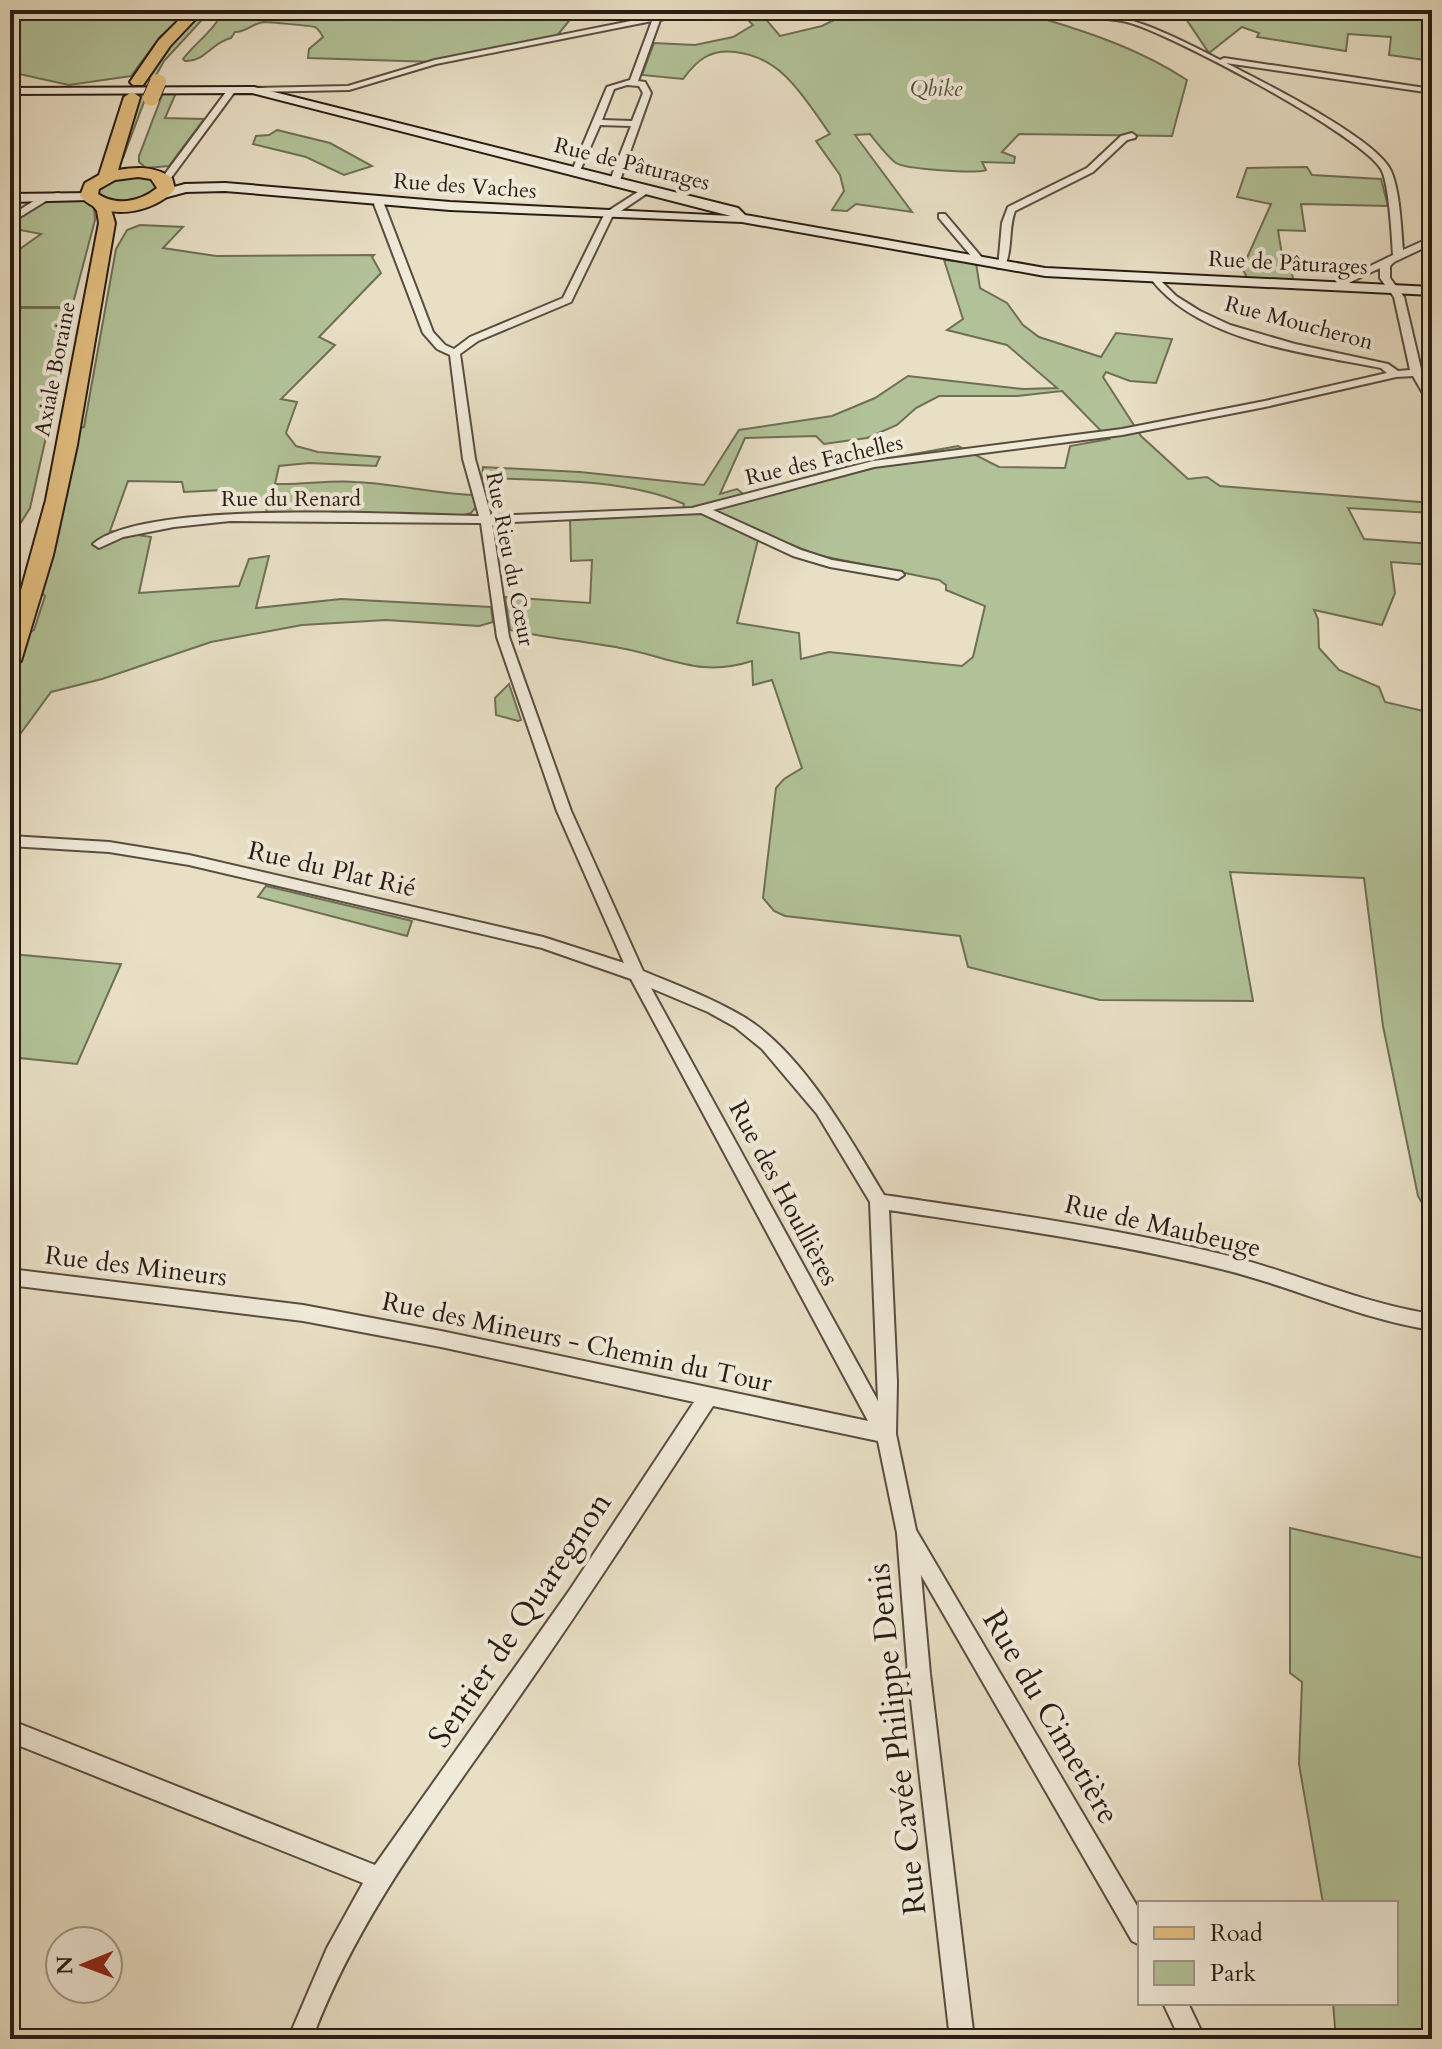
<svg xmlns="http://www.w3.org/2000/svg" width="1442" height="2049" font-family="Cardo,serif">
	<rect width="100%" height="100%" fill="#e8dfc5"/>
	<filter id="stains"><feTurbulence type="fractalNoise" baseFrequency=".0025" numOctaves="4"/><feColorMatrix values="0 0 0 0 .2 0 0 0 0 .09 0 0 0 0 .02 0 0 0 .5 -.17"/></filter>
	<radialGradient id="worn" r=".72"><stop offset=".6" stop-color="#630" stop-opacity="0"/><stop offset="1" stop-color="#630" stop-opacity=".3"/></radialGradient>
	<g fill="#b2c298" stroke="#6e6f56" stroke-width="2" fill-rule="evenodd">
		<polygon points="10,10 190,10 160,37 131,76 69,85 10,72"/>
		<path d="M202,10H211L164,61L150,86L123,158C127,92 160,55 202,10Z"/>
		<path d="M223,10H578L555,38L435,62L308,58L309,49L323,37C320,32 320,30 315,27C312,26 269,22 264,22C253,23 247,32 235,32L231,38C212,42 205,62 185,61L183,59C195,43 216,29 223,10Z"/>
		<path d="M738,10H758L780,36L822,26L854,10L1049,12L1044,19C1094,34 1143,51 1187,80L1172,136L1019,134L1002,152L1015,157L1014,163L982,162L986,170C975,174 905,169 896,163C887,156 877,143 870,134L855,135L912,212L856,204L847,211L832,210L844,191L840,175L816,141L830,134C804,98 783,57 735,52C710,49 697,60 683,79L642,75L654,43L695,45L733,37L753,25Z"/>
		<polygon points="1185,10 1432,10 1432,61 1389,55 1391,37 1348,34 1346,51 1257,37 1259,33 1242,27 1209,53 1182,13"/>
		<polygon points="163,93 176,93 165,118 204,119 169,166 146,168 139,162 139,156"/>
		<polygon points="277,130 330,143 372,166 344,175 306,157 253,144 256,136 269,135"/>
		<polygon points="1307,167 1312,175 1381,179 1388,206 1301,204 1305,231 1278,230 1283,261 1291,263 1293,280 1244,279 1246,275 1242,269 1271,204 1237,197 1247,168"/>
		<path d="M130,175L154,178L159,190C133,202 120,208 95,192L105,181Z"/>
		<polygon points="58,198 78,198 94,206 95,220 72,307 10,307 10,256 41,234 10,228 10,224 42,203"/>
		<path d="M140,225L183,227L163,248L216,256L374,255L372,257L381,273L319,337L335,345L281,399L297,402L286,433L296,446L318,452L380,457L376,466L309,463L279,466L275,484C302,485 329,480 356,482C395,484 433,493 473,495L476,507L471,513L456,517L266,513L268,500L226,508L223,490L184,492L182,482L128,481L110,531L151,537L139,593L239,586L249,559L269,556L256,608L341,599L491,607L493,622L479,626L386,620L302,625L211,642L102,679L51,692L10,748V678L27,634L34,630L45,596L40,591L77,428L84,427L116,249L127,230Z"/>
		<path d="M944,260L976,263L980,288L1007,303L1023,325L1039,337L1101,357L1116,333L1172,339L1156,383L1130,381L1106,372L1103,377L1141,436L1188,479L1207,477L1220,486L1432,503V513L1348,508L1364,539L1432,544V565L1391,562L1395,593L1382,625L1314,610L1318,619L1319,648L1339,670L1379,687L1385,702L1432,713V897H1422L1432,927V1221L1418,1196L1383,1026L1364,878L1230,872L1253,1001L1100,1000L968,967L960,936L785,916L774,911L763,898L776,788L784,779L802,768L772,680L753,685L752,661C699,678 671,657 620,648C583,641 546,638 510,630L505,597L590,603L592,560L571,561L570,519L683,509L684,504C628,479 544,480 482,478L483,467L580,472L704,485L739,430L832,416L875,398L908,376L1023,389L1057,388L1007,345L947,330L963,319ZM1062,391L1109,439L1070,446L1065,468L999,467L958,446L858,464L747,497L737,489L720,494L745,438L816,436L824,444L867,438L897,425L916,408L939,396H1017ZM760,532L817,555L939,580L946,585V590L985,606L973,657L962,666L829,652L801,659L799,633L737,623Z"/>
		<polygon points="10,308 75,308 30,508 10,540"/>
		<polygon points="509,684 521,720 518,721 496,715 495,698"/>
		<polygon points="266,886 412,921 407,936 258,897"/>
		<polygon points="12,954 121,964 77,1064 10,1057"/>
		<polygon points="1290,1528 1431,1560 1432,2039 1336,2039 1333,2003 1396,2003 1396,1903 1323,1903 1299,1764 1302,1682 1290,1673"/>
	</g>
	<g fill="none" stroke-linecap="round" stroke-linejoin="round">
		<defs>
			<g id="street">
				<path d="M686,10H702L660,20L638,81L645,82L651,93L619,183L614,186L609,183L631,126L600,125L579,173L575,176L571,173L607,87L630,80L652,21L436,64L349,90L254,92L250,90L254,88L348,86L435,60ZM627,85L639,86L643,93L632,121L602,120L614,89Z"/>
				<path d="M1061,10C1123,10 1166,32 1220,60L1224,58L1432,89V93L1226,63C1259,80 1378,139 1391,171C1400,192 1401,227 1403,250L1432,237V244L1394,262L1390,266V278L1404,297L1421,369H1432V375L1423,376L1432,391V403L1428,402L1413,376L1396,377L1265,407L1122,435L874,467L713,510L801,550L832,560L902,572L904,575L898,579L830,567L793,556L701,513L492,523L509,637L571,811L643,971C677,985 712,998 744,1017C802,1052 849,1137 884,1195C997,1212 1110,1227 1221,1254C1292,1271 1359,1303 1432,1314V1330C1359,1319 1292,1286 1221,1269C1111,1242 1000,1227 889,1210L897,1382L896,1434L916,1530L1140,1911V1945L1132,1941L921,1575L930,1674L974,2039H950L908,1674L897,1533L878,1441L713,1406C646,1509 579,1612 508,1713C435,1818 357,1918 312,2039H288L327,1948L363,1883L10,1742V1720L375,1865L569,1591L694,1402L441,1347L303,1321L10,1285V1269L303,1305L441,1331L868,1421L631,979L542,948L189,865L109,852L10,846V836L109,842L189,855L543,937L624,963L557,811L497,637L481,523L230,521L174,527L123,537L99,548L93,544C145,499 403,515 479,516L463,459L450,355L437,349L423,333L374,204L381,197L386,200L384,204L433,332L445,345L454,349L470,337L563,298L605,213L644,188L652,190L612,217L571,302L478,341L460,354L475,459L491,516L692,508L873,461L1122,429L1265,401L1387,373L1381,368C1306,353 1200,342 1151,279L1156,276L1176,296L1200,311L1230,325L1295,344L1388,364L1398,371L1410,370L1394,297L1380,278V268L1336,289L1327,287L1393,255C1392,238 1389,182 1381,169C1361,135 1170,33 1127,22C1106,17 1080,19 1061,10ZM651,988L708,1012L735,1027L762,1049L817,1114L870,1202L878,1401Z"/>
				<polygon points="229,88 236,90 168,182 162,182 162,178"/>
				<path d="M1132,133L1136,136L1135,138L1127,140L1093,172L1015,211C1008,229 1013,250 1004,268H998L1002,223L1008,207L1087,168L1121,136Z"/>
				<polygon points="58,193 61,194 61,198 46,201 10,223 10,216 40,197"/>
				<polygon points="939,214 945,214 984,260 984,264 978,264 939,218"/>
				<polygon points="1163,2003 1188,2003 1205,2039 1180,2039"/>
			</g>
			<g id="secondary">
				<polygon points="254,87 738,208 745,215 1045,268 1432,287 1432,295 1045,276 742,222 450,210 225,191 186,192 160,199 154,195 156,192 185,184 225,183 450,202 731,216 252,93 10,94 10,88"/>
				<polygon points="93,193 95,196 89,200 10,202 10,194"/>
			</g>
			<path id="primary" d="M98,199C110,201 112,212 115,223L77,445L53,555L21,661L10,668V630L46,500L99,223L97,211L91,203Z"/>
			<g id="highway">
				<polygon points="189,10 204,10 170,46 143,85 133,85 130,82 159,40"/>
				<path d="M132,92L140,97L118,170C138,167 155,166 172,178L175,189C154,214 103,222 80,196L85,183L99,175L124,97ZM138,177L151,179L157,188C141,201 117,207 98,194L99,189L115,180Z"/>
			</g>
		</defs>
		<use href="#street" stroke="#594d40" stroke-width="4"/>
		<use href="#secondary" stroke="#291c14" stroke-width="4"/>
		<use href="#primary" stroke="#291c14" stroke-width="4"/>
		<use href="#highway" stroke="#291c14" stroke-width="4"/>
		<use href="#street" fill="#f0ead9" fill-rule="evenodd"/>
		<use href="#secondary" fill="#f0ead9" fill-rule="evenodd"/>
		<use href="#primary" fill="#e4c082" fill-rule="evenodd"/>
		<use href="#highway" fill="#e4c082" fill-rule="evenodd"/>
		<defs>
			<polyline id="highway-bridge" points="151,98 158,82"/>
		</defs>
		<use href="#highway-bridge" stroke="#291c14" stroke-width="18" stroke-linecap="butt"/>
		<use href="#highway-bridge" stroke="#e4c082" stroke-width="16"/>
	</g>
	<g text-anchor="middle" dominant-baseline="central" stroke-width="8" stroke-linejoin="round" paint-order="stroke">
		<g font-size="22" font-style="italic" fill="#524e3c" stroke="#f0ead9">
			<text x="936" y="89">Qbike</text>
		</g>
		<g font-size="22" fill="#291c14" stroke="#f0ead9">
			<text transform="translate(632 164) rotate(14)">Rue de Pâturages</text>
			<text transform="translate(465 186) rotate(4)">Rue des Vaches</text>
			<text transform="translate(1288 263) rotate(3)">Rue de Pâturages</text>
			<text transform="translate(1299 323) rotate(15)">Rue Moucheron</text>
			<text transform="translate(55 369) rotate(-79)">Axiale Boraine</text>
			<text transform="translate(824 460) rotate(-13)">Rue des Fachelles</text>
			<text x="291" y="499">Rue du Renard</text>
			<text transform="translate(510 559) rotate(79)">Rue Rieu du Cœur</text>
		</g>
		<g font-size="26" fill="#291c14" stroke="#f0ead9">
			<text transform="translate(332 869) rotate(13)">Rue du Plat Rié</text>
			<text transform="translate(784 1193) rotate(62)">Rue des Houllières</text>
			<text transform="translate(1163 1226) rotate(13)">Rue de Maubeuge</text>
			<text transform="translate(136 1266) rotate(7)">Rue des Mineurs</text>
			<text transform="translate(577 1342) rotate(12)">Rue des Mineurs - Chemin du Tour</text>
		</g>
		<g font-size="32" fill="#291c14" stroke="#f0ead9">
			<text transform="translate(520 1620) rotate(-56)">Sentier de Quaregnon</text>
			<text transform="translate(1051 1717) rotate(60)">Rue du Cimetière</text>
			<text transform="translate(897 1739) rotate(-96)">Rue Cavée Philippe Denis</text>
		</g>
	</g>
	<rect width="1442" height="2049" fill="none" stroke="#e8dfc5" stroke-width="40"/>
	<rect x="12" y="12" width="1418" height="2025" fill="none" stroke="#291c14" stroke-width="4"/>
	<rect x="20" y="20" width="1402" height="2009" fill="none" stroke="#291c14" stroke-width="2"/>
	<rect x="1138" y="1901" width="260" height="104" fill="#f0ead9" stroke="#a0988a" stroke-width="2"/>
	<rect x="1154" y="1927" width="40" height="12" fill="#e4c082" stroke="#a0988a" stroke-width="2"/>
	<text x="1210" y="1941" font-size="24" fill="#291c14">Road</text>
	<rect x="1154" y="1961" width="40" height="24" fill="#b2c298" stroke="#a0988a" stroke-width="2"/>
	<text x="1210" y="1981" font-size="24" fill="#291c14">Park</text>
	<g transform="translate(84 1965) rotate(269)"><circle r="38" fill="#f0ead9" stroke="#a0988a" stroke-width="2"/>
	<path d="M0-6L14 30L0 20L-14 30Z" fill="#8f2418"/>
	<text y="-12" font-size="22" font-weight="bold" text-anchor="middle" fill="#291c14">N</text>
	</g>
	<rect width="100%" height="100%" filter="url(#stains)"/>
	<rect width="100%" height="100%" fill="url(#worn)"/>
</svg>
